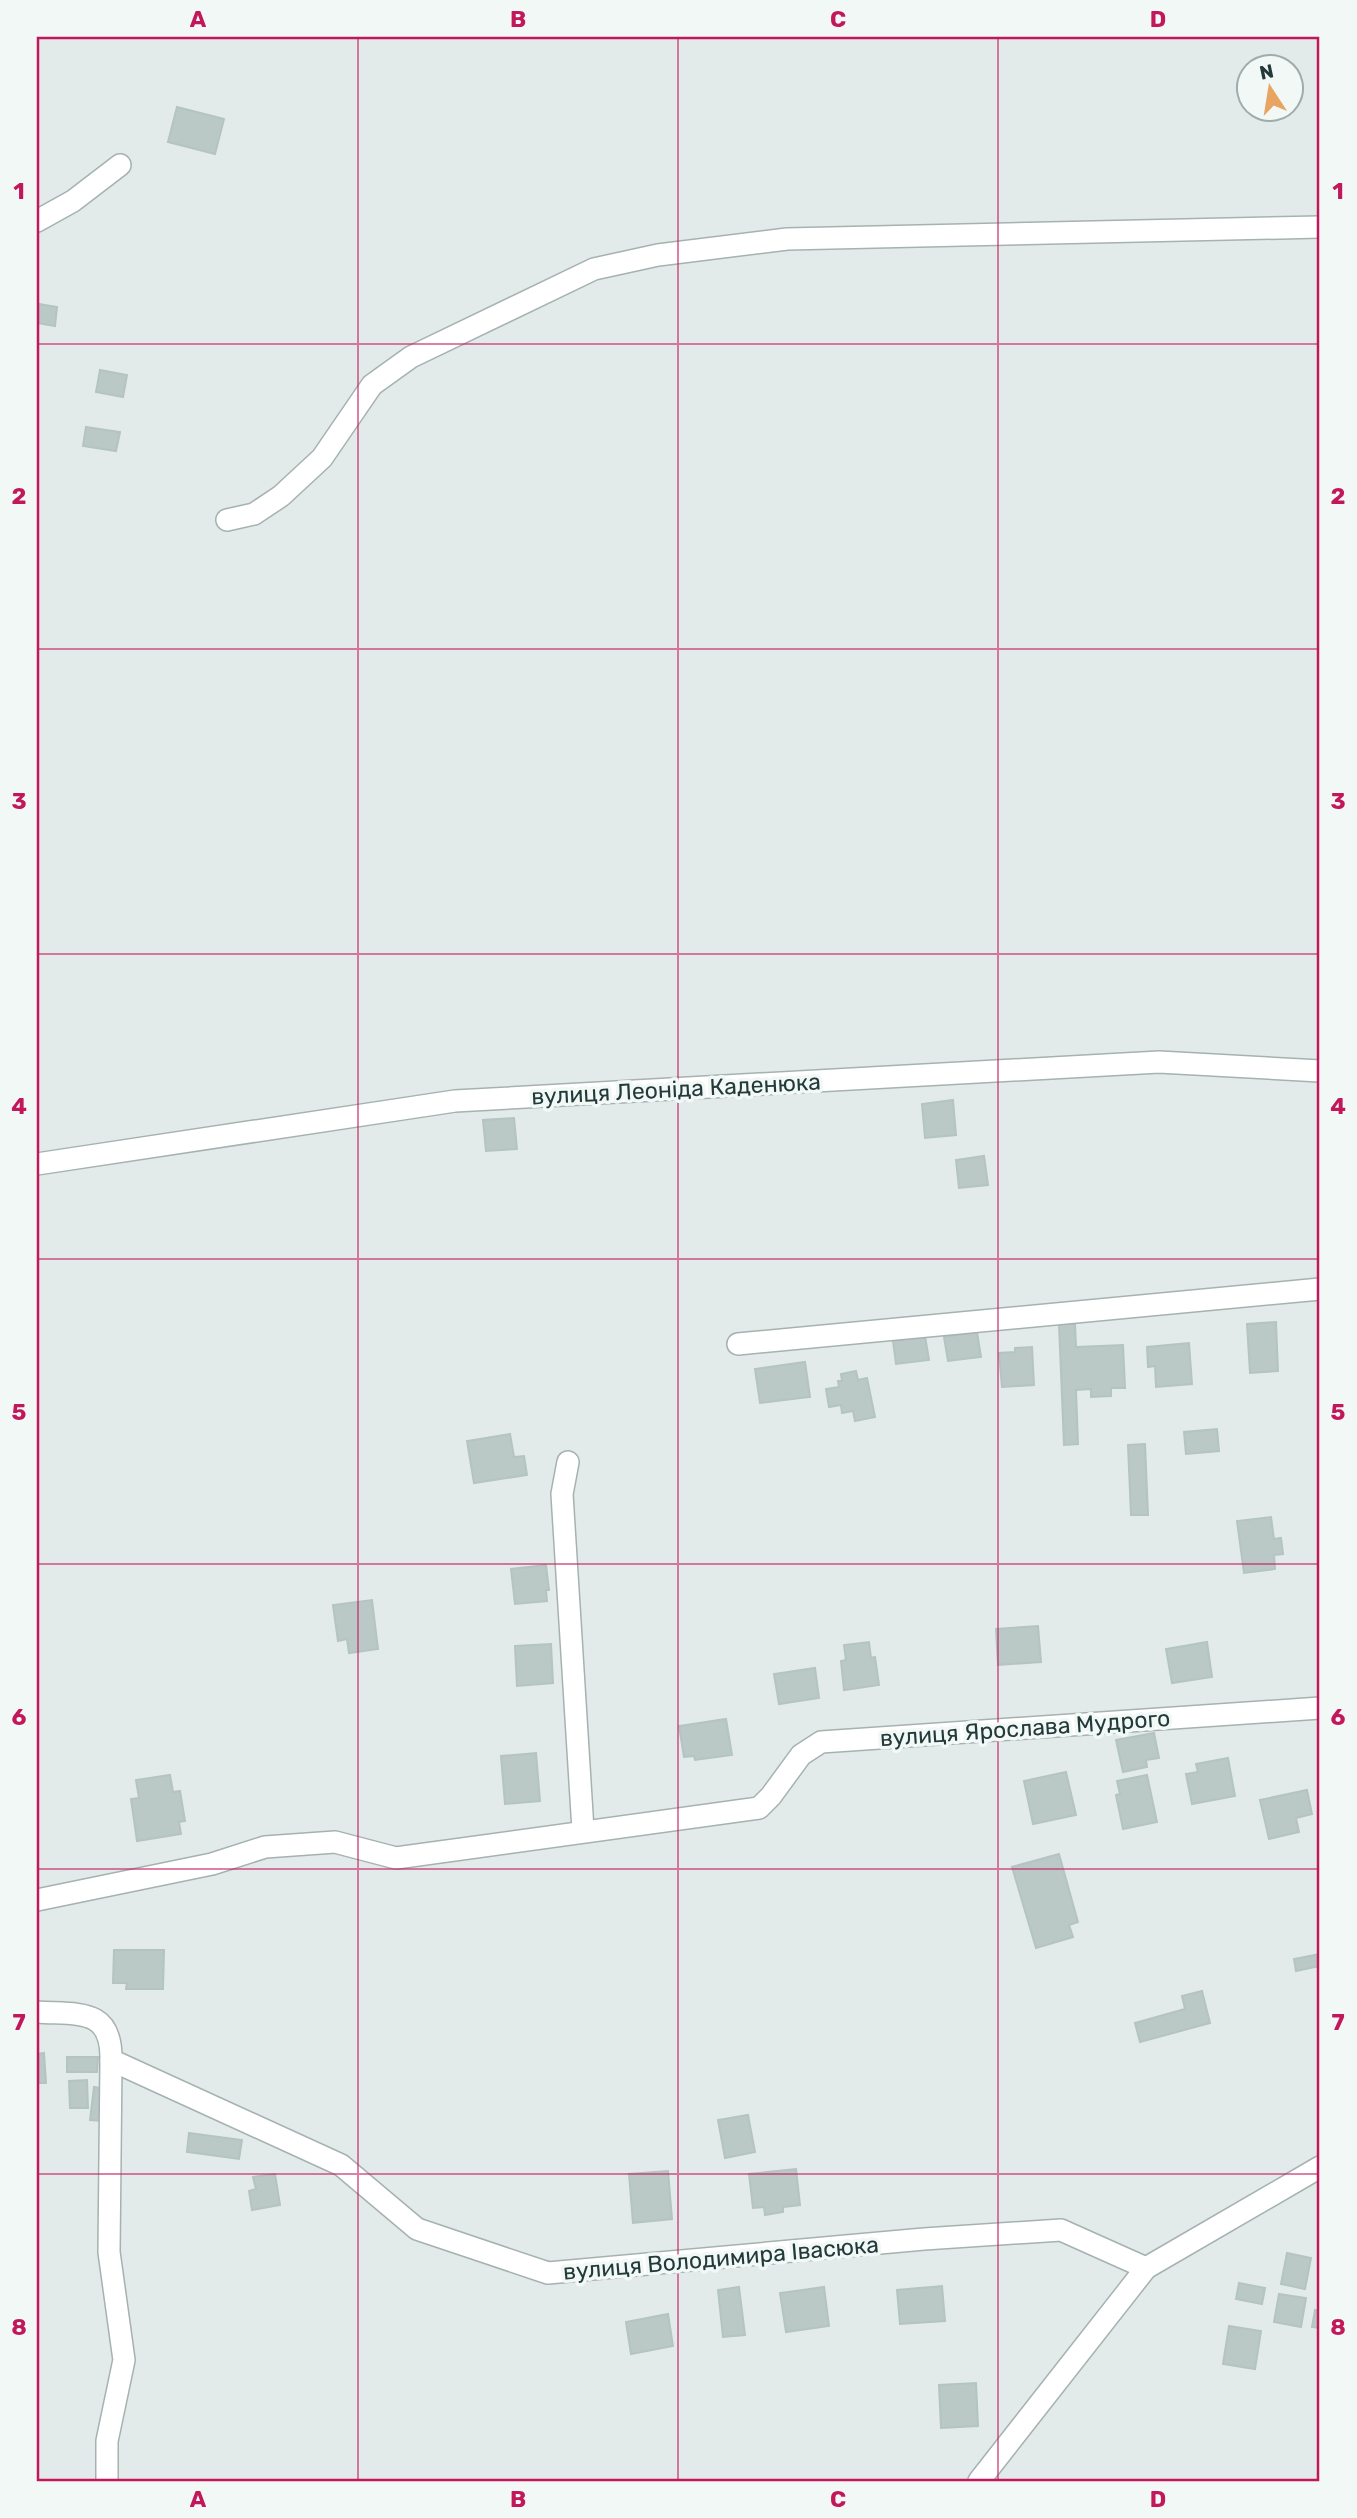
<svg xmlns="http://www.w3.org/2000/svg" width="1357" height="2518" font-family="Rubik,sans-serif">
	<rect width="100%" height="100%" fill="#e2ebe9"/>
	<g fill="#bac8c6" stroke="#b4c4c1" stroke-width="2">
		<polygon points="177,107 224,119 215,154 168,142"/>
		<polygon points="39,304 57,307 55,326 37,323"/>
		<polygon points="100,370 127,375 123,397 96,392"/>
		<polygon points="86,427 120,432 116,451 83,446"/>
		<polygon points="953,1100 956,1135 925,1138 922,1104"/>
		<polygon points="514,1118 517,1149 486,1151 483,1120"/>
		<polygon points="984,1156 988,1185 959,1188 956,1160"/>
		<polygon points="1276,1322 1278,1371 1250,1373 1247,1324"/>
		<polygon points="1059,1324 1075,1324 1076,1347 1123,1345 1125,1388 1111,1388 1111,1396 1091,1397 1091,1389 1076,1390 1078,1444 1064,1445"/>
		<polygon points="977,1332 981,1357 948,1361 944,1337"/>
		<polygon points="925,1336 929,1360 896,1364 893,1341"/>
		<polygon points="1189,1343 1192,1384 1156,1387 1155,1366 1148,1367 1147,1347"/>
		<polygon points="1032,1347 1034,1385 1002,1387 999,1353 1015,1352 1015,1348"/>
		<polygon points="805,1362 810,1397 760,1403 755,1369"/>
		<polygon points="856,1371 858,1380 867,1378 875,1417 855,1421 853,1411 842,1413 841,1405 829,1407 826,1389 839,1387 838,1381 842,1381 841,1374"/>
		<polygon points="1217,1429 1219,1451 1186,1454 1184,1432"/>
		<polygon points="510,1434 514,1457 524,1456 527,1475 474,1483 467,1441"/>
		<polygon points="1145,1444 1148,1515 1131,1515 1128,1445"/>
		<polygon points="1271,1517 1274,1539 1281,1538 1283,1554 1274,1555 1275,1569 1244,1573 1237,1521"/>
		<polygon points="546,1565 549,1590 546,1590 547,1601 515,1604 511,1569"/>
		<polygon points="372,1600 378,1649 349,1653 347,1639 338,1641 333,1605"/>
		<polygon points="1038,1626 1041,1662 998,1665 996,1629"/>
		<polygon points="869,1642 871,1658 875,1657 879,1685 844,1690 841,1661 846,1660 844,1645"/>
		<polygon points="1207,1642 1212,1677 1172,1683 1166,1649"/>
		<polygon points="551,1644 553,1683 517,1686 515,1646"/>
		<polygon points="815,1668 819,1698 779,1704 774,1674"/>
		<polygon points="726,1719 732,1755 695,1760 694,1756 684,1757 679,1726"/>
		<polygon points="1154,1733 1159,1758 1146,1760 1147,1767 1123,1772 1116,1740"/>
		<polygon points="536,1753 540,1801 505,1804 501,1756"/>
		<polygon points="1228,1758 1235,1796 1192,1804 1186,1774 1198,1772 1196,1764"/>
		<polygon points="1066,1772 1076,1815 1033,1824 1024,1781"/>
		<polygon points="170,1775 173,1792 180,1791 185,1821 179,1822 181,1834 137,1841 131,1799 139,1798 136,1780"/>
		<polygon points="1147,1775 1157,1822 1123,1829 1116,1795 1120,1794 1117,1781"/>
		<polygon points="1307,1790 1312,1814 1296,1818 1299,1832 1269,1839 1260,1800"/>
		<polygon points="1059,1854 1078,1922 1069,1925 1073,1937 1036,1948 1012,1867"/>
		<polygon points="114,1950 164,1950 163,1989 126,1989 127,1983 113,1983"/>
		<polygon points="1320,1954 1320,1966 1296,1971 1294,1959"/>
		<polygon points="1202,1991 1210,2023 1140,2042 1135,2023 1185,2009 1182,1996"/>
		<polygon points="44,2053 46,2083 37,2083 37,2054"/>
		<polygon points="67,2057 98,2057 97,2072 67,2072"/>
		<polygon points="87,2080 88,2108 70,2108 69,2081"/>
		<polygon points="94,2087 107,2089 103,2121 90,2120"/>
		<polygon points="748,2115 755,2152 725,2158 718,2120"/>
		<polygon points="189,2133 242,2140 239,2159 187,2152"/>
		<polygon points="796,2169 800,2205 783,2207 783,2212 765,2215 764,2207 753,2208 749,2174"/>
		<polygon points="668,2171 672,2219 633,2223 629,2174"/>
		<polygon points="275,2174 280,2205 252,2210 249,2191 256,2189 253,2177"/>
		<polygon points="1287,2253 1311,2258 1305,2289 1281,2284"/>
		<polygon points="1239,2283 1265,2288 1262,2304 1236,2299"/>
		<polygon points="942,2286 945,2321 900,2324 897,2290"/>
		<polygon points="739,2287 745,2335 723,2337 718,2290"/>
		<polygon points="824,2287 829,2326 786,2332 780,2293"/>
		<polygon points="1279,2294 1306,2298 1301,2327 1274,2322"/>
		<polygon points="1315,2310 1320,2311 1320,2328 1312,2327"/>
		<polygon points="668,2314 673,2346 631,2354 626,2322"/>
		<polygon points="1229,2326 1261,2331 1255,2369 1223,2364"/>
		<polygon points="976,2383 978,2426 941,2428 939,2385"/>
	</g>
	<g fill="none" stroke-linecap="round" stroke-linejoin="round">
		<defs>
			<g id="minor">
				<polyline points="37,221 73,201 120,165"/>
				<polyline points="227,520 254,514 281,496 322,458 372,385 411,357 594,269 658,255 787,239 1320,227"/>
				<polyline points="37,1164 455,1101 1159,1062 1320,1071"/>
				<polyline points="738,1344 1320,1289"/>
				<polyline points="568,1462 562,1494 583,1830"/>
				<polyline points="37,1900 212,1864 265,1847 335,1842 396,1858 759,1808 771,1796 801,1755 821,1742 1320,1708"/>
				<path d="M37,2012C78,2015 112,2007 111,2060L341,2165L417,2229L548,2273L924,2239L1061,2230L1146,2268"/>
				<polyline points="107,2481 107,2441 124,2360 109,2252 111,2060"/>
				<polyline points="979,2481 1146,2268 1320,2167"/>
			</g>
		</defs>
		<use href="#minor" stroke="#a5b2b1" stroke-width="24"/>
		<use href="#minor" stroke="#fff" stroke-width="21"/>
	</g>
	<path fill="none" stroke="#c2185b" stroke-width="2" stroke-opacity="0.55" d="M358,37V2481M678,37V2481M998,37V2481M37,344H1320M37,649H1320M37,954H1320M37,1259H1320M37,1564H1320M37,1869H1320M37,2174H1320"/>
	<g text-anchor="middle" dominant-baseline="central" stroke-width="7" stroke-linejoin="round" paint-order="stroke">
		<g font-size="23" fill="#233a3a" stroke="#f2f8f6">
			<text transform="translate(676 1089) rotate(-3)">вулиця Леоніда Каденюка</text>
			<text transform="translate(1025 1728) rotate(-4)">вулиця Ярослава Мудрого</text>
			<text transform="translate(721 2258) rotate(-5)">вулиця Володимира Івасюка</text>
		</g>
	</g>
	<rect width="1357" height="2518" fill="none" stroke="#f2f8f6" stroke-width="77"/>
	<g transform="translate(1270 88) rotate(348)"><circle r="33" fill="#f2f8f6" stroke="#9facab" stroke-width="2"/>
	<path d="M0-5L12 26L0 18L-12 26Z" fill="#e8a562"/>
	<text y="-10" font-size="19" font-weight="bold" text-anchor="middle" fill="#233a3a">N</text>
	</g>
	<rect x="38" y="38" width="1280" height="2442" fill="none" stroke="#c2185b" stroke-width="2.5"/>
	<g font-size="23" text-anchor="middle" font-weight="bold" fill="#c2185b">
		<text x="198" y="27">A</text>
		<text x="518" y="27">B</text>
		<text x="838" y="27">C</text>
		<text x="1158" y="27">D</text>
		<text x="19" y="199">1</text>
		<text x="1338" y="199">1</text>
		<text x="19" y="504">2</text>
		<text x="1338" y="504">2</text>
		<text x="19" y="809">3</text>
		<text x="1338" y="809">3</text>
		<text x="19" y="1114">4</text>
		<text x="1338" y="1114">4</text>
		<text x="19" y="1420">5</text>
		<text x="1338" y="1420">5</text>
		<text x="19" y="1725">6</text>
		<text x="1338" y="1725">6</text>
		<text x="19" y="2030">7</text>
		<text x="1338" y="2030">7</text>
		<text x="19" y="2335">8</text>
		<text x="1338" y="2335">8</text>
		<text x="198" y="2507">A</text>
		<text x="518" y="2507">B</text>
		<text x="838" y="2507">C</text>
		<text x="1158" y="2507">D</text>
	</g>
</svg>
